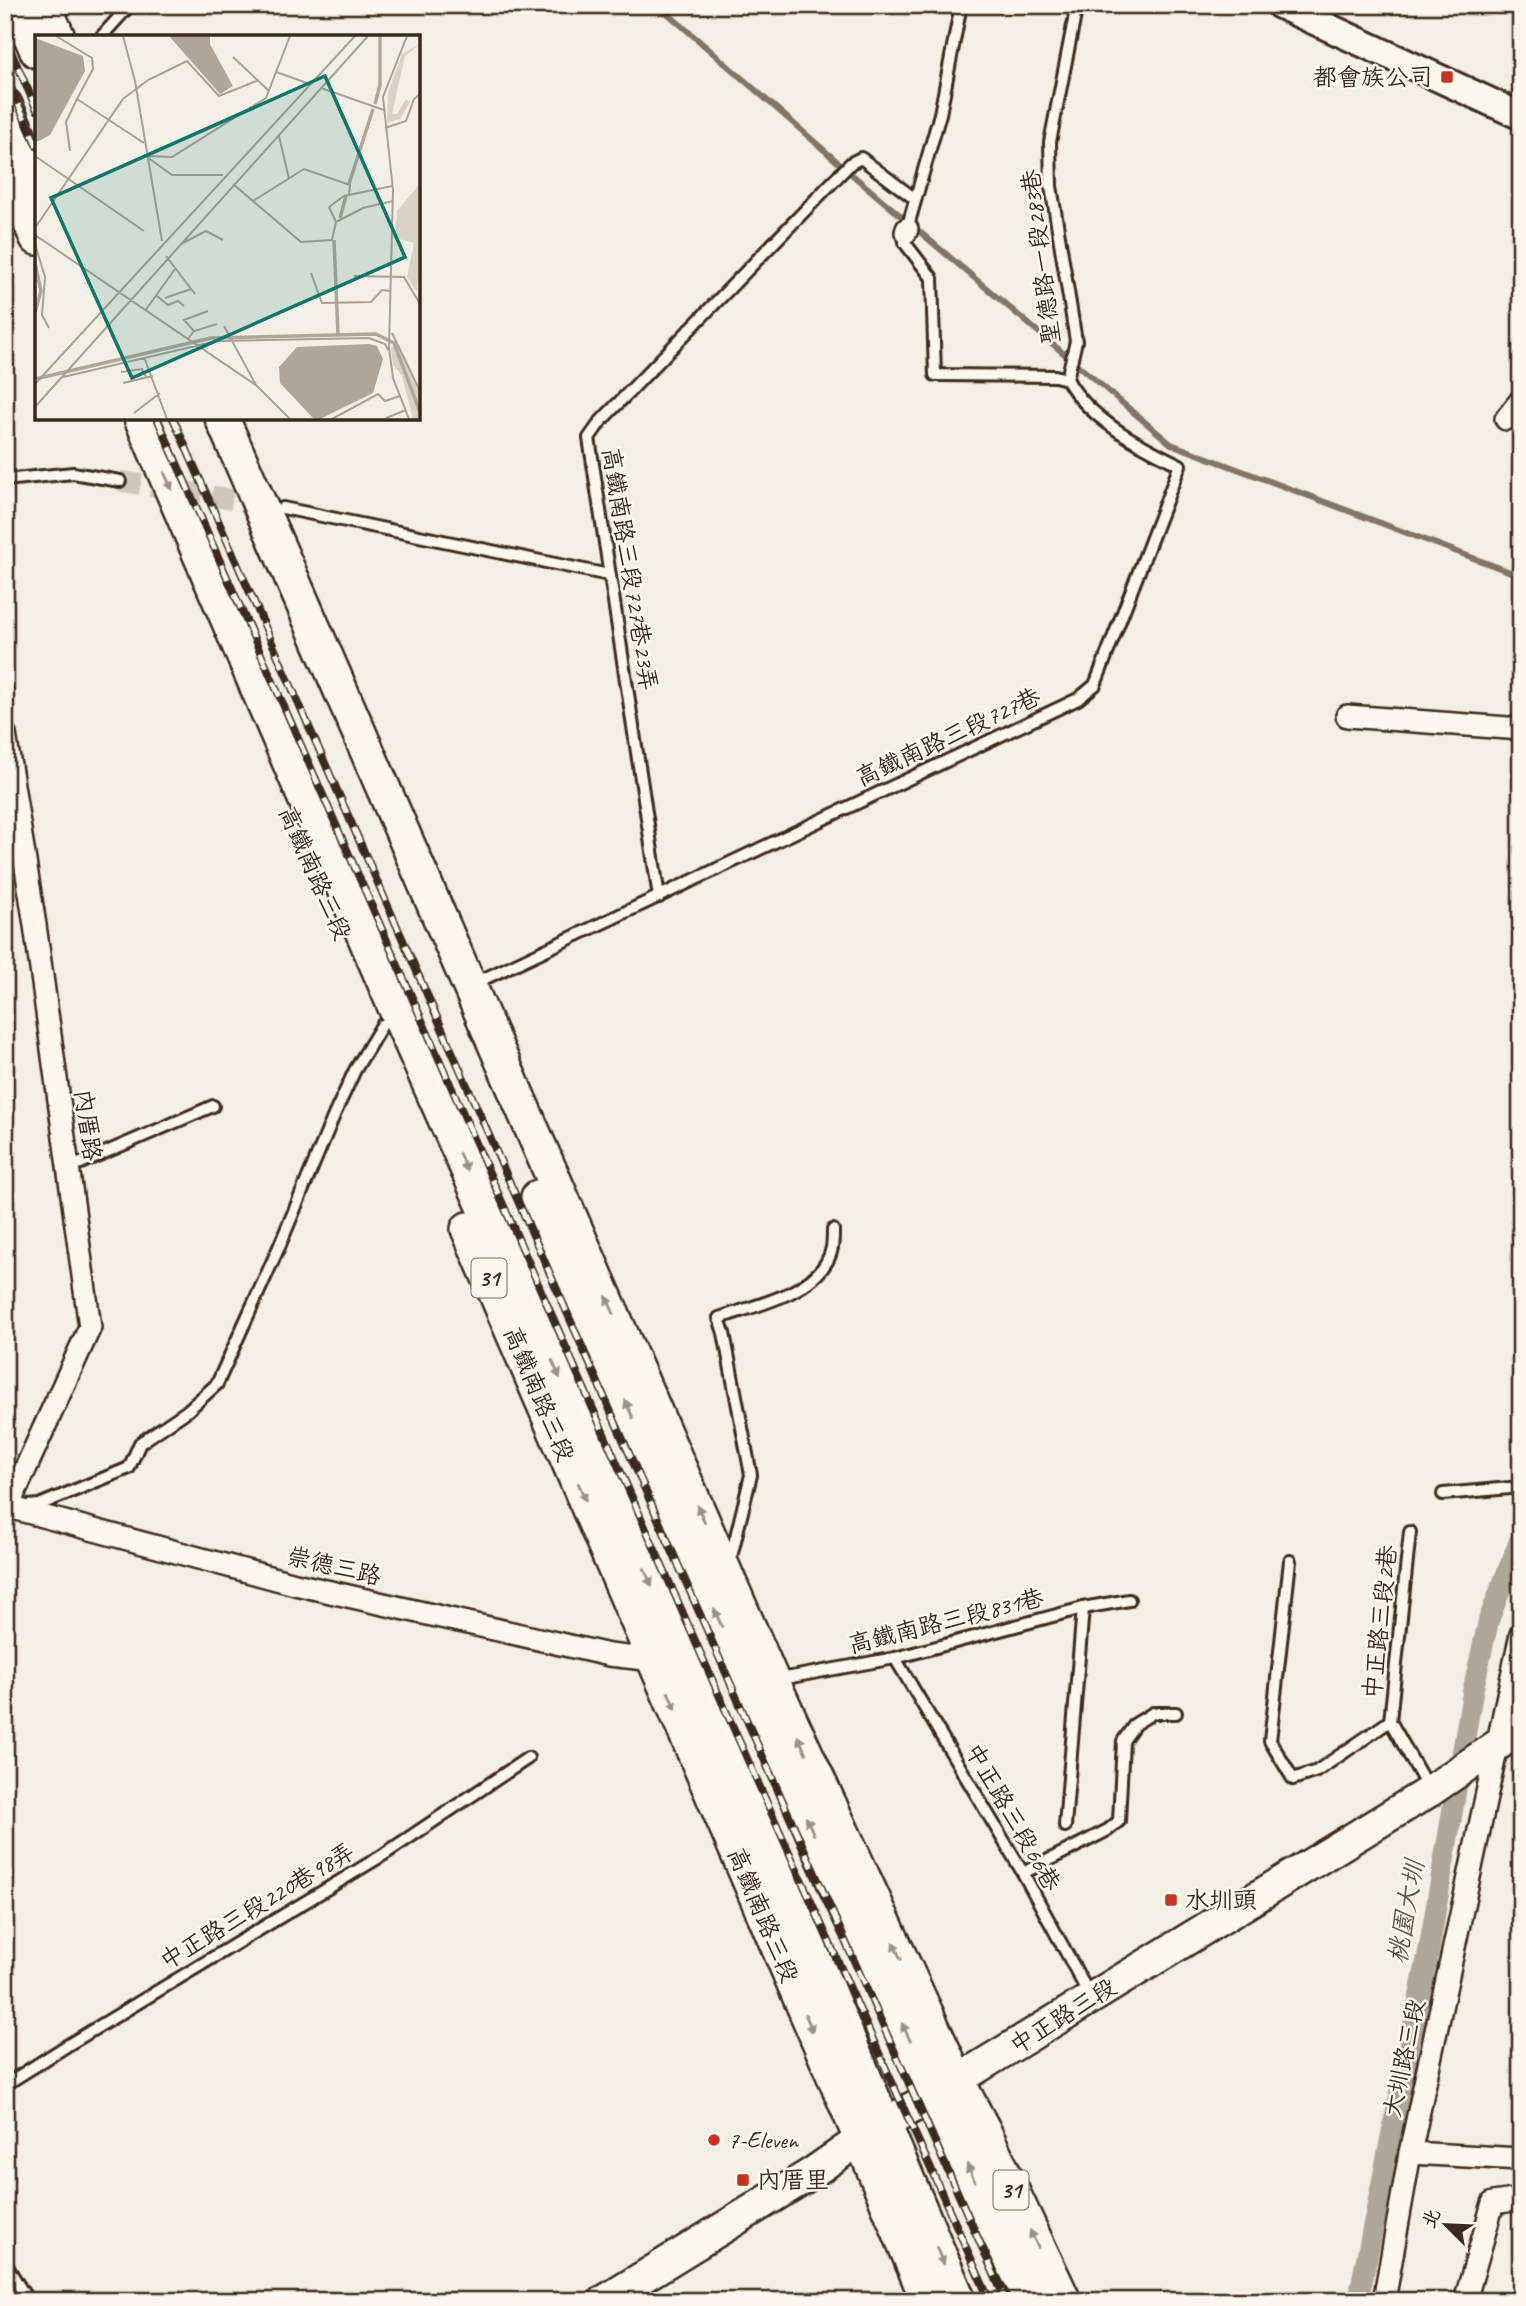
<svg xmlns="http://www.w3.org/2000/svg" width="1526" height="2306" font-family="Caveat,'LXGW WenKai TC',sans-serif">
	<rect width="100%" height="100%" fill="#f3efe4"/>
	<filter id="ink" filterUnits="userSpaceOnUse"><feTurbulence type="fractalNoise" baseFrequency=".0143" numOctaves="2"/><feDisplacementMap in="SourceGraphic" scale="14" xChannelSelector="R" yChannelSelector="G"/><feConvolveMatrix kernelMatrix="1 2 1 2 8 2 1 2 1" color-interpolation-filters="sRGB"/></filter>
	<g filter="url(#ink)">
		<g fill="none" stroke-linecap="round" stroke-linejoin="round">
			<polyline stroke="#817468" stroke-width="6" points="658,5 856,178 1171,444 1521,576"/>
			<polyline stroke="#afa69a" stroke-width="21" points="1358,2301 1429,1949 1473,1690 1489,1619 1521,1537"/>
			<polyline stroke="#cec8bc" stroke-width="21" stroke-dasharray="21 10" stroke-linecap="butt" points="120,481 266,505"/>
			<defs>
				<g id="service">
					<polyline points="101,37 130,5"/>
					<polyline points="907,229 940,114 961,5"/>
					<polyline points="906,232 905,243 932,278 935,375 1055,376 1067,379"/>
					<polyline points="1067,379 1076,341 1051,186 1050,142 1077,5"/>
					<polyline points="5,480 73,473 120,481"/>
					<polyline points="283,508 609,575"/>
					<polyline points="659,897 589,438 601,421 851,163 861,158 915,199"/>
					<path d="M473,984L1078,699L1095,685L1180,465C1141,446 1088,419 1067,379"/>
					<polyline points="67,1169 213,1106"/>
					<polyline points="1443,1494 1521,1487"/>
					<polyline points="28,1506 39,1505 129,1468 140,1443 187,1411 217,1384 279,1247 335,1113 355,1070 382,1025"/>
					<polyline points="1410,1532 1390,1721 1428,1788"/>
					<path d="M730,1561L751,1475L724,1333L719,1318C753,1306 807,1295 826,1263C833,1252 833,1242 833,1230"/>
					<polyline points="1290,1561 1270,1741 1293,1779 1317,1771 1390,1721"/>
					<polyline points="895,1658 1023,1873 1091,1998"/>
					<polyline points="775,1680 895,1658 1083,1608 1129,1600"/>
					<polyline points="1065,1826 1083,1608"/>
					<polyline points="1023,1873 1108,1830 1119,1821 1123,1741 1135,1724 1153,1713 1176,1713"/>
					<polyline points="5,2085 68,2045 383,1855 528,1758"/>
					<polyline points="5,2263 28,2301"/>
				</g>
				<g id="minor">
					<polyline points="906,232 907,229"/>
					<polyline points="1506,419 1521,400"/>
					<polyline points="1347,716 1521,729"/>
					<polyline points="5,734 35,925 90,1327 8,1507"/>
					<polyline points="5,1506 295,1584 609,1655 654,1660"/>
					<polyline points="1410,2153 1521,2159"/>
					<polyline points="1384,2301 1410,2153 1521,1634"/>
					<polyline points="1465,2301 1493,2203 1521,2199"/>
				</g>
				<polyline id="tertiary" points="1280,5 1521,116"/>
				<polyline id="secondary" points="604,2301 812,2173 861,2139 1430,1791 1521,1729"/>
				<g id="primary">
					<polyline points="17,5 37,51"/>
					<polyline points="44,5 58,37"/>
					<polyline points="5,105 37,178"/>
					<polyline points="5,166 37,238"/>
					<polyline points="141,418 394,1005 593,1450 791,1904 959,2301"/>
					<polyline points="222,418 772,1680 957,2080 984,2131 1064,2301"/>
					<polyline points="538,1197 838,1891 936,2094 995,2227 1032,2301"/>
					<polyline points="468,1229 861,2139 928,2301"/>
				</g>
			</defs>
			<use href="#service" stroke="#3b2a1e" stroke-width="16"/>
			<use href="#minor" stroke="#3b2a1e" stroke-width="26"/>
			<use href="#tertiary" stroke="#3b2a1e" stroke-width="32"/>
			<use href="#secondary" stroke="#3b2a1e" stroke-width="35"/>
			<use href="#primary" stroke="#3b2a1e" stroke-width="38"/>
			<use href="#service" stroke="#fbf7ec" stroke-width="10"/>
			<use href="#minor" stroke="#fbf7ec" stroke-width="21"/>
			<use href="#tertiary" stroke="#fbf7ec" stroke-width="26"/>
			<use href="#secondary" stroke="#fbf7ec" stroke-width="30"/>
			<use href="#primary" stroke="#fbf7ec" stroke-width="33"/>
			<defs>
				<g id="rail">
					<polyline points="5,38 37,110"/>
					<polyline points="5,75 37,146"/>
					<polyline points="157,418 737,1736 990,2301"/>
					<polyline points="173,418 751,1730 1006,2301"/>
				</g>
			</defs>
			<use href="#rail" stroke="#3b2a1e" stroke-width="8"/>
			<use href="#rail" stroke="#fbf7ec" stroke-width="5" stroke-dasharray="16" stroke-linecap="butt"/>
		</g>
		<defs><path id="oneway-solid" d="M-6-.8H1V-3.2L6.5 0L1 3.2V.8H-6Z" transform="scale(1.75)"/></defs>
		<g fill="#9b9085">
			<use href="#oneway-solid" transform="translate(168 481) rotate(67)"/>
			<use href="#oneway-solid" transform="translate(463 1162) rotate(66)"/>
			<use href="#oneway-solid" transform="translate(610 1305) rotate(-114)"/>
			<use href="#oneway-solid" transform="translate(556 1369) rotate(66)"/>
			<use href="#oneway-solid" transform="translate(629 1409) rotate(-113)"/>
			<use href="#oneway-solid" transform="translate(582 1492) rotate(67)"/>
			<use href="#oneway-solid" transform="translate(701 1514) rotate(-114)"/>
			<use href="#oneway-solid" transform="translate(648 1577) rotate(66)"/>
			<use href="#oneway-solid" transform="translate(718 1618) rotate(-114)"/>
			<use href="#oneway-solid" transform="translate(672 1701) rotate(67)"/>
			<use href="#oneway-solid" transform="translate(802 1745) rotate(-115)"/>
			<use href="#oneway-solid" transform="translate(810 1826) rotate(-114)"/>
			<use href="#oneway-solid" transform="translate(897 1951) rotate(-115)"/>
			<use href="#oneway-solid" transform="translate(809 2023) rotate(67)"/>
			<use href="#oneway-solid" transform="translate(906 2032) rotate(-116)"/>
			<use href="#oneway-solid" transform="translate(971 2173) rotate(-114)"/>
			<use href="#oneway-solid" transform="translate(1034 2239) rotate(-115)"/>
			<use href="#oneway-solid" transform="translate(940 2256) rotate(67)"/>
		</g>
	</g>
	<g fill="#c8321e" stroke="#fbf7ec" stroke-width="2.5">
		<rect x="1440" y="70" width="14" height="14" rx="3.5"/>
		<rect x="1164" y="1893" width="14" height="14" rx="3.5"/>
		<circle cx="714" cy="2140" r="7"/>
		<rect x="736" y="2173" width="14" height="14" rx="3.5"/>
	</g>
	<g text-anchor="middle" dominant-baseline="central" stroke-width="5" stroke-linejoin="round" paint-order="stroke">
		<g fill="#fbf7ec" stroke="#75685c" stroke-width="2">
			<rect x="471.5" y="1258.5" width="35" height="39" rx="5"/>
			<rect x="993.5" y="2170.5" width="35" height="39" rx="5"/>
		</g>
		<g font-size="23" font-weight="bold" fill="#3b2a1e">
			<text x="489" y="1278">31</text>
			<text x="1011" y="2190">31</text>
		</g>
		<g font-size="24" fill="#3b2a1e" stroke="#fbf7ec" text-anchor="start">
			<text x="1433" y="77" text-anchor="end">都會族公司</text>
			<text x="1185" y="1900">水圳頭</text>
			<text x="728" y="2140">7-Eleven</text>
			<text x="757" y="2180">內厝里</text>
		</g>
		<g font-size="24" fill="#3b2a1e" stroke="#fbf7ec">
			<text transform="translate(1041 257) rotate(-97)">聖德路一段283巷</text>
			<text transform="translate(630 569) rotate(81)">高鐵南路三段727巷23弄</text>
			<text transform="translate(948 737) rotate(-25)">高鐵南路三段727巷</text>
			<text transform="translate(315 873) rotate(66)">高鐵南路三段</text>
			<text transform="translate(88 1125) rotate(82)">內厝路</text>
			<text transform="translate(539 1394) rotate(67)">高鐵南路三段</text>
			<text transform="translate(334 1566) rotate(13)">崇德三路</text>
			<text transform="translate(946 1621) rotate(-14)">高鐵南路三段831巷</text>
			<text transform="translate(1380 1622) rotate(-84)">中正路三段2巷</text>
			<text transform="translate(1013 1817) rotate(60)">中正路三段66巷</text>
			<text transform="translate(257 1906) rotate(-31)">中正路三段220巷98弄</text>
			<text transform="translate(763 1915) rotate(67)">高鐵南路三段</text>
			<text transform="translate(1063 2016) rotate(-32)">中正路三段</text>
			<text transform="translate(1404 2058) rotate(-78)">大圳路三段</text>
		</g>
		<g font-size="26" font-style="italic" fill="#645549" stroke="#fbf7ec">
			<text transform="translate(1406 1912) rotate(-80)">桃園大圳</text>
		</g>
	</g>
	<g transform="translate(35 35)">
		<rect width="385" height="385" fill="#f3efe4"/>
		<path d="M385,9L370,21L357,79H362L371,64L375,67L365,84L352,88L353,58L367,19ZM384,150L385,211L382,257L372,242L379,208L360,203L362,176ZM362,308L385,355V384H378L367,341L358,329L356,313Z" fill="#d8d1c6"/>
		<path d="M134,1H175V9L198,51L185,59ZM0,3L48,21L50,36L15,100L0,108ZM334,309L342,311L348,324L338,358L285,384L278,383L245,348L244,332L262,312Z" fill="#afa69a"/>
		<path fill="none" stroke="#afa69a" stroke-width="3.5" d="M340,69L345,50V1M314,149L338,74M305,183L311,161M299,205L303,300M0,228L6,256L0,277M0,344L176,303L341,299L359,308L385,377"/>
		<path fill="none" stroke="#a9a095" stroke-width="2" d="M21,1L57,23L58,34L42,64L109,108M88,1L100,46L127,206M372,1L348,62L358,155L354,313L358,343L374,384M198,22L234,56M241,37L272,48M286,53L349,75M350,93L371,86L379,64L385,59M244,101L254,144M35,116L31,87L42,64M0,121L109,196M112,121L137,122L231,63L255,1M112,122L137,140H188M198,149L266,207L297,205L301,187M218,166L269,134L315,150L314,160M301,187L294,172L309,161L357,151M301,187L328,173L358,166M0,193L88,64L113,45L152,26L184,61L224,45M0,200L222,351L255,384M0,209L10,242L7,280L14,293M146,209L171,196L188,205M131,221L160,259M276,238L287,268L336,267L347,255L356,256M319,241L369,242L385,269M122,261L133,270L143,266L149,271M130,263L156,254M110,276L140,234M189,291L221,350M159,296L149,285L173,276M357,298L385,356M153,304L159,296L182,289M109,322L132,384M86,337L107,334L111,342M28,342L182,306L334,303L350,309L353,315M88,348L118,341M0,349L320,1M0,372L333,1M99,378L125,358M351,383L371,375M297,384L343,359L350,366L365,361"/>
		<path fill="#0f766e" fill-opacity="0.15" stroke="#0f766e" stroke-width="3.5" d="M290,41L370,222L97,343L16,163Z"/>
		<rect width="385" height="385" fill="none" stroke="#3b2a1e" stroke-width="3.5"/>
	</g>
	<rect width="1526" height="2306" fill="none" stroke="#fbf7ec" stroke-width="28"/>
	<rect x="14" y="14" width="1498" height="2278" fill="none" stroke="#3b2a1e" stroke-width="2.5" filter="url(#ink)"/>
	<g transform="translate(1446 2225) rotate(294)" stroke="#fbf7ec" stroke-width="5" paint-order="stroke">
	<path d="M0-5L12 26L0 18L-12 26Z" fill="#3b2a1e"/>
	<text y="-10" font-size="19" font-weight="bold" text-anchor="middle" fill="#3b2a1e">北</text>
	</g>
</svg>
